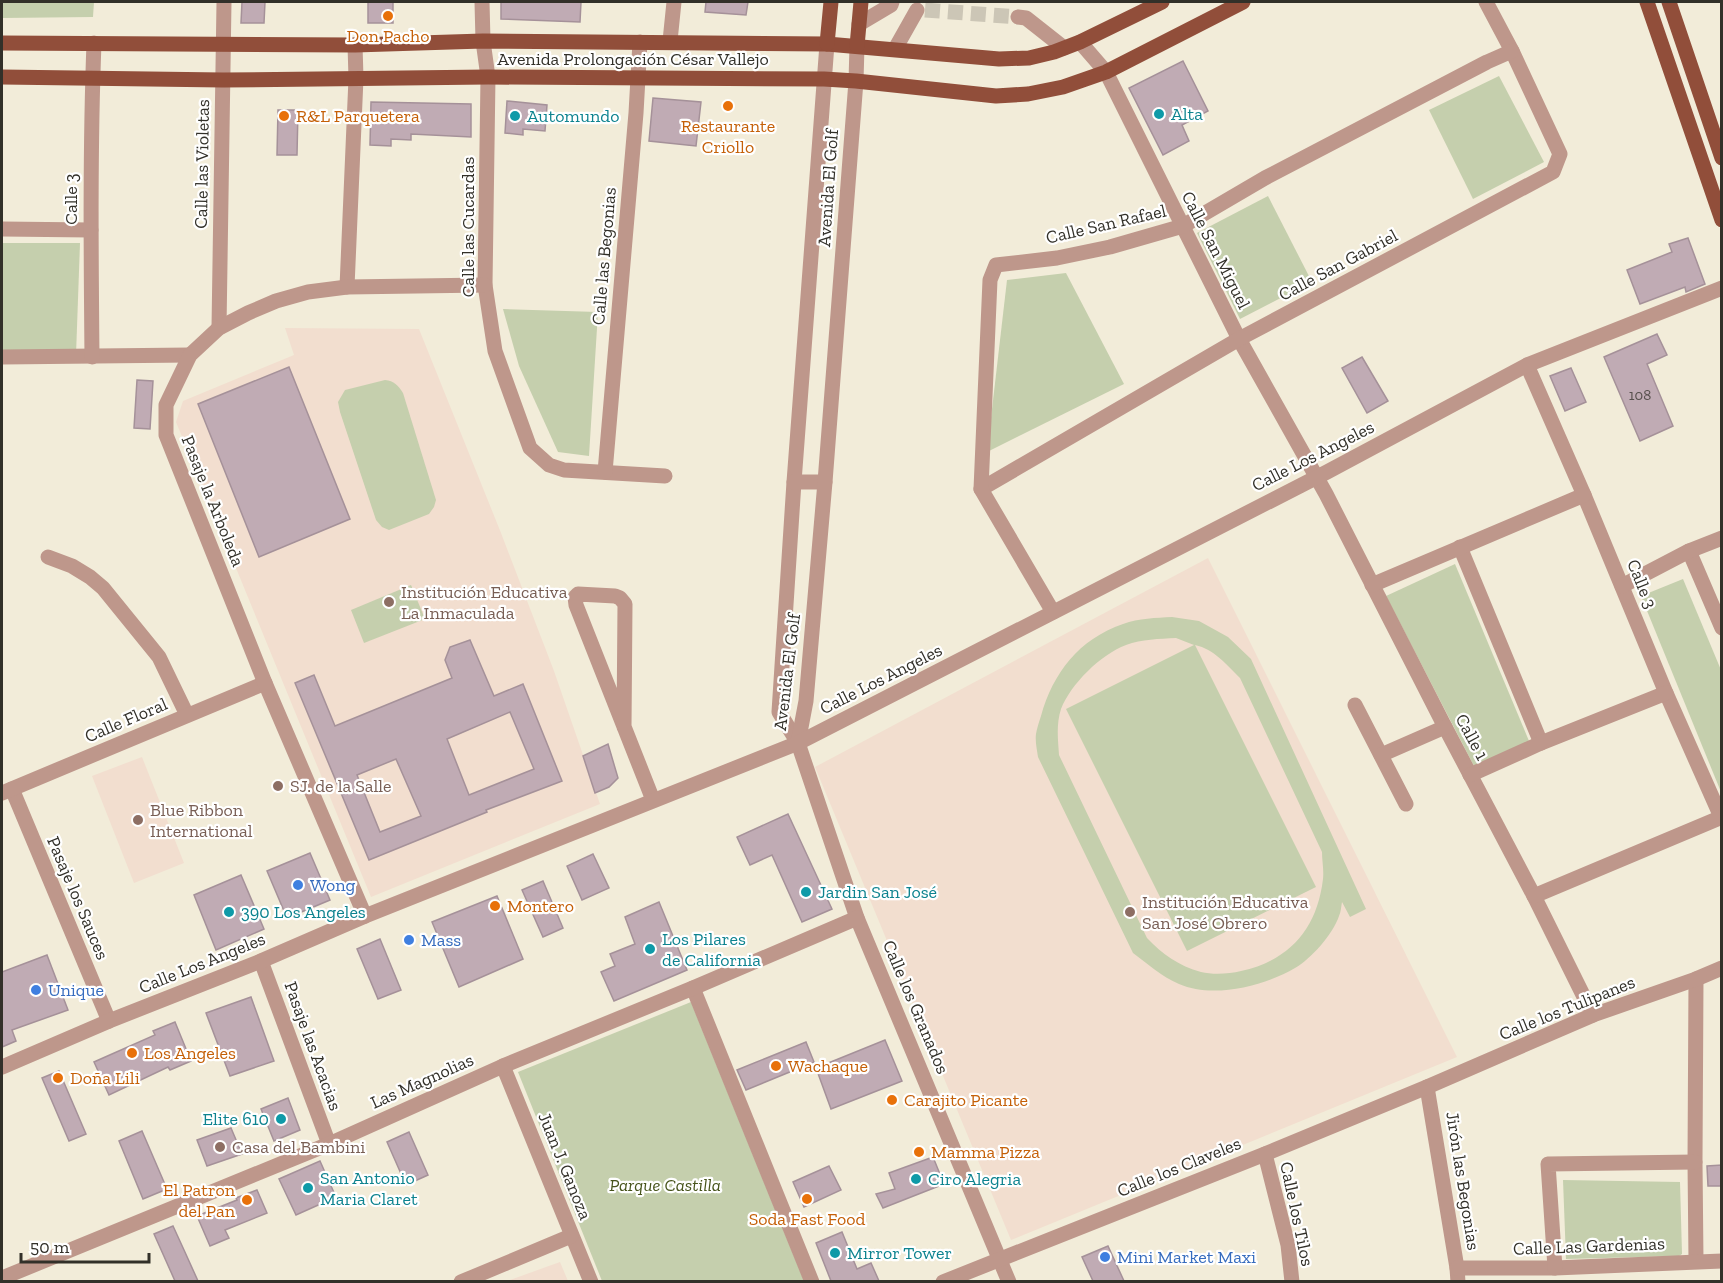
<svg xmlns="http://www.w3.org/2000/svg" width="1723" height="1283" font-family="'Zilla Slab',serif">
	<rect width="100%" height="100%" fill="#f2ecd9"/>
	<g fill="#f2decf">
		<polygon points="285,328 419,329 501,533 554,671 600,804 371,897 176,422 183,401 294,355"/>
		<polygon points="1208,558 1457,1057 1011,1240 815,767"/>
		<polygon points="142,757 184,863 134,883 92,776"/>
		<polygon points="560,1262 568,1281 507,1281"/>
	</g>
	<g fill="#c5cfad" fill-rule="evenodd">
		<polygon points="2,2 94,2 93,17 2,18"/>
		<polygon points="1499,76 1544,162 1473,199 1429,110"/>
		<polygon points="1268,196 1312,282 1240,319 1197,233"/>
		<polygon points="2,243 80,243 76,355 2,354"/>
		<polygon points="1066,273 1124,384 987,452 1007,280"/>
		<polygon points="503,309 598,312 589,456 558,452 519,366"/>
		<path d="M385,380C394,381 398,385 403,393L436,500L434,507L429,514L389,530L382,527L376,520L340,412L338,402L345,390Z"/>
		<polygon points="1455,564 1529,741 1474,766 1386,596"/>
		<polygon points="1683,579 1721,670 1721,792 1641,596"/>
		<polygon points="411,585 425,619 364,643 351,610"/>
		<path d="M1172,617L1199,621L1228,637L1251,659L1366,909L1350,917L1342,902C1341,907 1341,912 1339,916C1333,934 1311,959 1295,968C1264,986 1213,999 1179,984C1162,977 1148,964 1133,953L1038,757C1037,750 1035,741 1036,734C1037,728 1039,722 1041,716C1053,673 1079,639 1123,624C1139,618 1156,618 1172,617ZM1176,638L1194,645L1066,709L1187,951L1316,887L1195,645C1214,649 1227,665 1240,678L1322,852C1322,861 1324,870 1323,879C1317,929 1290,960 1241,971C1229,974 1213,975 1201,972C1179,966 1162,954 1147,938L1059,755C1058,740 1056,724 1061,709C1071,684 1100,655 1126,645C1142,639 1159,639 1176,638Z"/>
		<polygon points="691,1002 804,1281 602,1281 518,1072"/>
		<polygon points="1563,1180 1680,1182 1682,1254 1679,1256 1566,1259"/>
	</g>
	<g fill="#c0abb4" stroke="#a59199" stroke-width="1.5" fill-rule="evenodd">
		<polygon points="242,2 265,2 264,23 241,23"/>
		<rect x="368" y="2" width="25" height="21"/>
		<polygon points="501,2 581,2 580,22 501,19"/>
		<polygon points="706,2 748,2 746,15 705,12"/>
		<polygon points="1183,61 1208,111 1182,125 1189,141 1163,155 1129,88"/>
		<polygon points="653,98 701,102 696,146 649,141"/>
		<polygon points="507,101 547,105 545,131 523,129 523,135 505,133"/>
		<polygon points="371,102 471,104 471,137 411,134 411,140 391,139 391,146 370,145"/>
		<polygon points="278,110 298,110 297,155 277,155"/>
		<polygon points="1688,238 1705,284 1686,292 1685,287 1640,304 1627,270 1672,252 1669,244"/>
		<polygon points="1657,334 1667,355 1647,364 1673,426 1640,441 1604,357"/>
		<polygon points="1362,357 1388,401 1367,413 1342,368"/>
		<polygon points="289,367 350,519 259,557 198,404"/>
		<polygon points="1571,368 1586,402 1565,411 1550,376"/>
		<polygon points="137,380 153,381 150,429 134,428"/>
		<path d="M470,640L494,696L523,684L562,781L486,810L487,812L369,860L295,683L314,675L335,726L452,678L445,660L450,647ZM510,712L534,769L469,795L447,739ZM396,759L421,816L380,832L357,775Z"/>
		<polygon points="608,744 618,778 609,787 595,793 583,756"/>
		<polygon points="788,814 832,909 802,922 772,855 750,865 737,837"/>
		<polygon points="310,853 330,900 287,918 267,871"/>
		<polygon points="593,854 609,888 582,900 567,866"/>
		<polygon points="241,875 264,929 216,950 194,895"/>
		<polygon points="543,881 563,928 543,937 522,890"/>
		<polygon points="497,896 523,959 459,987 432,922"/>
		<polygon points="659,902 687,970 614,1001 601,972 615,966 610,954 635,944 625,917"/>
		<polygon points="380,939 401,990 378,999 357,949"/>
		<polygon points="47,955 68,1010 12,1030 16,1041 2,1047 2,972"/>
		<polygon points="251,997 274,1061 230,1076 206,1013"/>
		<polygon points="175,1022 191,1061 170,1070 168,1067 109,1095 94,1062 155,1035 153,1031"/>
		<polygon points="885,1040 902,1081 831,1109 816,1068"/>
		<polygon points="806,1042 814,1062 746,1090 737,1070"/>
		<polygon points="59,1071 86,1134 69,1141 42,1078"/>
		<polygon points="288,1098 300,1130 274,1141 261,1109"/>
		<polygon points="231,1128 242,1154 207,1166 197,1140"/>
		<polygon points="142,1131 167,1189 143,1199 119,1141"/>
		<polygon points="409,1132 428,1175 406,1185 387,1142"/>
		<polygon points="933,1157 944,1184 883,1208 876,1194 895,1189 889,1173"/>
		<polygon points="320,1161 336,1197 296,1215 279,1179"/>
		<polygon points="1722,1165 1722,1186 1708,1186 1707,1166"/>
		<polygon points="829,1166 841,1190 804,1207 793,1182"/>
		<polygon points="257,1190 267,1213 225,1230 229,1238 210,1246 197,1216 237,1200 236,1198"/>
		<polygon points="173,1226 184,1250 198,1281 175,1281 154,1234"/>
		<polygon points="842,1232 857,1269 871,1263 879,1281 829,1281 831,1281 816,1243"/>
		<polygon points="1108,1246 1124,1281 1093,1281 1082,1257"/>
	</g>
	<g fill="none" stroke-linecap="round" stroke-linejoin="round">
		<polyline stroke="#ccc6b6" stroke-width="15" stroke-dasharray="15 8" stroke-linecap="butt" points="925,10 1018,17"/>
		<g stroke="#be978b" stroke-width="15">
			<polyline points="482,2 483,41 488,77 485,285 495,351 530,448 549,465 564,470 665,476"/>
			<polyline points="1018,17 1026,18 1064,48"/>
			<polyline points="859,24 891,5 892,2"/>
			<polyline points="670,41 674,2"/>
			<polyline points="1080,42 1106,72 1239,339 1326,494 1445,727 1534,896 1593,1015"/>
			<polyline points="827,44 794,482 779,712 798,743 857,918 1009,1282"/>
			<polyline points="895,49 917,10"/>
			<polyline points="2,229 91,230"/>
			<polyline points="347,287 356,78 355,45"/>
			<polyline points="219,328 224,2"/>
			<polyline points="2,357 190,355"/>
			<path d="M92,357C91,252 90,147 94,43"/>
			<polyline points="1527,365 1584,495 1666,693 1721,817"/>
			<polyline points="605,472 636,113 640,42"/>
			<polyline points="794,482 825,482"/>
			<polyline points="981,489 1239,339 1553,172 1560,154 1512,51 1486,2"/>
			<polyline points="1460,547 1541,743"/>
			<polyline points="1689,551 1722,628"/>
			<polyline points="48,557 72,566 90,577 103,588 159,657 187,715"/>
			<polyline points="1372,585 1584,495"/>
			<polyline points="1622,586 1689,551 1722,538"/>
			<polyline points="1053,612 981,489 990,280 996,265 1057,258 1110,247 1183,226 1265,178 1487,62 1512,51"/>
			<polyline points="1355,705 1406,804"/>
			<polyline points="624,727 625,604 620,598 615,596 578,594 575,597 576,605 653,800"/>
			<polyline points="798,743 806,701 825,482 856,81 857,46"/>
			<polyline points="1381,755 1445,727"/>
			<polyline points="1470,775 1541,743 1666,693"/>
			<polyline points="12,789 109,1021"/>
			<polyline points="2,793 265,683"/>
			<polyline points="1534,896 1722,817"/>
			<polyline points="365,916 265,683 166,435 166,405 190,355 219,328 248,313 276,301 308,292 347,287 485,285"/>
			<polyline points="261,961 329,1144"/>
			<polyline points="693,988 812,1282"/>
			<polyline points="503,1066 591,1282"/>
			<polyline points="2,1067 109,1021 261,961 365,916 798,743 1327,472 1527,365 1722,288"/>
			<polyline points="1427,1087 1457,1268 1458,1282"/>
			<polyline points="1265,1154 1288,1245 1292,1282"/>
			<polyline points="1696,1261 1695,1162 1696,979"/>
			<polyline points="1457,1268 1555,1268 1722,1261"/>
			<polyline points="1555,1268 1548,1164 1695,1162"/>
			<polyline points="2,1278 329,1144 503,1066 693,988 857,918"/>
			<polyline points="461,1282 571,1236"/>
			<polyline points="943,1282 1265,1154 1427,1087 1593,1015 1696,979 1722,968"/>
		</g>
		<g stroke="#914e3a" stroke-width="15">
			<polyline points="1647,2 1722,220"/>
			<polyline points="1669,2 1722,158"/>
			<polyline points="2,43 355,45 483,41 827,44 999,59 1029,58 1054,52 1080,42 1162,2"/>
			<polyline points="827,44 831,2"/>
			<polyline points="857,46 861,2"/>
			<polyline points="2,77 223,80 488,77 824,79 856,81 996,96 1028,94 1063,87 1106,72 1243,2"/>
		</g>
	</g>
	<g fill="#e8710a" stroke="#fff" stroke-width="2">
		<circle cx="388" cy="16" r="6"/>
		<circle cx="728" cy="106" r="6"/>
		<circle cx="284" cy="116" r="6"/>
		<circle cx="495" cy="906" r="6"/>
		<circle cx="132" cy="1053" r="6"/>
		<circle cx="776" cy="1066" r="6"/>
		<circle cx="58" cy="1078" r="6"/>
		<circle cx="892" cy="1100" r="6"/>
		<circle cx="919" cy="1152" r="6"/>
		<circle cx="807" cy="1199" r="6"/>
		<circle cx="247" cy="1200" r="6"/>
	</g>
	<g fill="#0f9aa8" stroke="#fff" stroke-width="2">
		<circle cx="1159" cy="114" r="6"/>
		<circle cx="515" cy="116" r="6"/>
		<circle cx="806" cy="892" r="6"/>
		<circle cx="229" cy="912" r="6"/>
		<circle cx="650" cy="949" r="6"/>
		<circle cx="281" cy="1119" r="6"/>
		<circle cx="916" cy="1179" r="6"/>
		<circle cx="308" cy="1188" r="6"/>
		<circle cx="835" cy="1253" r="6"/>
	</g>
	<g fill="#8d6e63" stroke="#fff" stroke-width="2">
		<circle cx="389" cy="602" r="6"/>
		<circle cx="278" cy="786" r="6"/>
		<circle cx="138" cy="820" r="6"/>
		<circle cx="1130" cy="912" r="6"/>
		<circle cx="220" cy="1147" r="6"/>
	</g>
	<g fill="#3f7fe0" stroke="#fff" stroke-width="2">
		<circle cx="298" cy="885" r="6"/>
		<circle cx="409" cy="940" r="6"/>
		<circle cx="36" cy="990" r="6"/>
		<circle cx="1105" cy="1257" r="6"/>
	</g>
	<g text-anchor="middle" dominant-baseline="central" stroke-width="4.5" stroke-linejoin="round" paint-order="stroke">
		<g font-size="15" fill="#564f4c">
			<text x="1640" y="395">108</text>
		</g>
		<g font-size="18" fill="#c56008" stroke="#fff" text-anchor="start">
			<text x="388" y="36" text-anchor="middle">Don Pacho</text>
			<text x="296" y="116">R&amp;L Parquetera</text>
			<text x="728" y="126" text-anchor="middle">Restaurante<tspan x="728" dy="21">Criollo</tspan></text>
			<text x="507" y="906">Montero</text>
			<text x="144" y="1053">Los Angeles</text>
			<text x="788" y="1066">Wachaque</text>
			<text x="70" y="1078">Doña Lili</text>
			<text x="904" y="1100">Carajito Picante</text>
			<text x="931" y="1152">Mamma Pizza</text>
			<text x="235" y="1190" text-anchor="end">El Patron<tspan x="235" dy="21">del Pan</tspan></text>
			<text x="807" y="1219" text-anchor="middle">Soda Fast Food</text>
		</g>
		<g font-size="18" fill="#323029" stroke="#fff">
			<text x="633" y="59">Avenida Prolongación César Vallejo</text>
			<text transform="translate(202 164) rotate(-89)">Calle las Violetas</text>
			<text transform="translate(828 188) rotate(-86)">Avenida El Golf</text>
			<text transform="translate(71 199) rotate(-90)">Calle 3</text>
			<text transform="translate(1106 224) rotate(-13)">Calle San Rafael</text>
			<text transform="translate(468 227) rotate(-90)">Calle las Cucardas</text>
			<text transform="translate(1216 250) rotate(63)">Calle San Miguel</text>
			<text transform="translate(604 256) rotate(-85)">Calle las Begonias</text>
			<text transform="translate(1338 265) rotate(-28)">Calle San Gabriel</text>
			<text transform="translate(1313 456) rotate(-27)">Calle Los Angeles</text>
			<text transform="translate(213 501) rotate(68)">Pasaje la Arboleda</text>
			<text transform="translate(1642 584) rotate(68)">Calle 3</text>
			<text transform="translate(787 672) rotate(-83)">Avenida El Golf</text>
			<text transform="translate(881 679) rotate(-27)">Calle Los Angeles</text>
			<text transform="translate(126 720) rotate(-23)">Calle Floral</text>
			<text transform="translate(1472 737) rotate(62)">Calle 1</text>
			<text transform="translate(78 898) rotate(67)">Pasaje los Sauces</text>
			<text transform="translate(202 963) rotate(-22)">Calle Los Angeles</text>
			<text transform="translate(916 1007) rotate(67)">Calle los Granados</text>
			<text transform="translate(1567 1008) rotate(-22)">Calle los Tulipanes</text>
			<text transform="translate(313 1046) rotate(70)">Pasaje las Acacias</text>
			<text transform="translate(422 1081) rotate(-24)">Las Magnolias</text>
			<text transform="translate(565 1166) rotate(68)">Juan J. Ganoza</text>
			<text transform="translate(1179 1167) rotate(-22)">Calle los Claveles</text>
			<text transform="translate(1463 1181) rotate(81)">Jirón las Begonias</text>
			<text transform="translate(1297 1214) rotate(78)">Calle los Tilos</text>
			<text transform="translate(1589 1246) rotate(-2)">Calle Las Gardenias</text>
		</g>
		<g font-size="18" fill="#0d838f" stroke="#fff" text-anchor="start">
			<text x="1171" y="114">Alta</text>
			<text x="527" y="116">Automundo</text>
			<text x="818" y="892">Jardin San José</text>
			<text x="241" y="912">390 Los Angeles</text>
			<text x="662" y="939">Los Pilares<tspan x="662" dy="21">de California</tspan></text>
			<text x="269" y="1119" text-anchor="end">Elite 610</text>
			<text x="320" y="1178">San Antonio<tspan x="320" dy="21">Maria Claret</tspan></text>
			<text x="928" y="1179">Ciro Alegria</text>
			<text x="847" y="1253">Mirror Tower</text>
		</g>
		<g font-size="18" fill="#785e54" stroke="#fff" text-anchor="start">
			<text x="401" y="592">Institución Educativa<tspan x="401" dy="21">La Inmaculada</tspan></text>
			<text x="290" y="786">SJ. de la Salle</text>
			<text x="150" y="810">Blue Ribbon<tspan x="150" dy="21">International</tspan></text>
			<text x="1142" y="902">Institución Educativa<tspan x="1142" dy="21">San José Obrero</tspan></text>
			<text x="232" y="1147">Casa del Bambini</text>
		</g>
		<g font-size="18" fill="#366cbe" stroke="#fff" text-anchor="start">
			<text x="310" y="885">Wong</text>
			<text x="421" y="940">Mass</text>
			<text x="48" y="990">Unique</text>
			<text x="1117" y="1257">Mini Market Maxi</text>
		</g>
		<g font-size="18" font-style="italic" fill="#47541b" stroke="#fff">
			<text x="665" y="1185">Parque Castilla</text>
		</g>
	</g>
	<rect width="1723" height="1283" fill="none" stroke="#323029" stroke-width="6"/>
	<path d="M21 1253v9h128v-9" fill="none" stroke="#323029" stroke-width="3"/>
	<text x="30" y="1253" font-size="18" fill="#323029" stroke="#ffffff" stroke-width="4.5" paint-order="stroke">50 m</text>
</svg>
